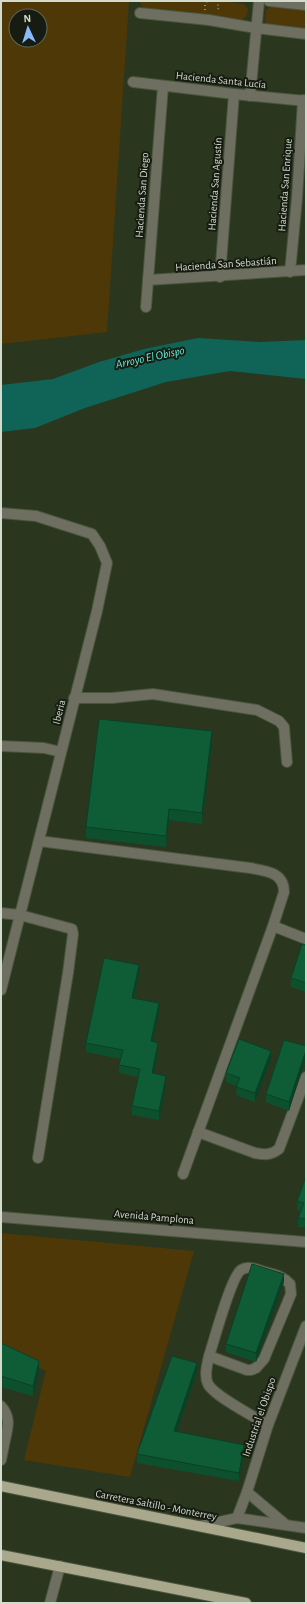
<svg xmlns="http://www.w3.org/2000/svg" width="307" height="1604" font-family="'Alegreya Sans',sans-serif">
	<rect width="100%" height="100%" fill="#2a371e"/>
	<g fill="#4f3807" fill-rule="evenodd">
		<path d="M1,1H129L107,332L1,344ZM16,16H40V40H16Z"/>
		<polygon points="139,1 221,1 244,4 248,9 247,15 242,20 143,8"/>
		<polygon points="274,5 306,9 306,34 269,29 265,21 266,10"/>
		<polygon points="1,1233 194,1251 130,1477 24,1460 46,1371 1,1349"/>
	</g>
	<polygon fill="#0f6357" points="198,338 260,342 306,340 306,379 230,371 166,382 85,408 35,428 1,432 1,385 53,379 99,362 144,349"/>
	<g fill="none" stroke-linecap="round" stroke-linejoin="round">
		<defs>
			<g id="minor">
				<polyline points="269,1 306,5"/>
				<polyline points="140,13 209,20 256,28 306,34"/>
				<polyline points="133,82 234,94 306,101"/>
				<polyline points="250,96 259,1"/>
				<polyline points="290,272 297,198 303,100"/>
				<polyline points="220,277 234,94"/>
				<polyline points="148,280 306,270"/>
				<polyline points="146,307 163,86"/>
				<polyline points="1,513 36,516 92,534 100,546 107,563 97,611 1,990"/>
				<polyline points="74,698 112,698 153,694 257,710 279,721 284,727 287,762"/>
				<polyline points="1,746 44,748 61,752"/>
				<path d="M39,841L250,868C266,871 284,872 284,892L273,926"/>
				<polyline points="1,913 20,915 72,929 73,934 68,973 38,1158"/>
				<path d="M198,1132L255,1153C265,1155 271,1155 279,1149L306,1077"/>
				<polyline points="183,1174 273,926 306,939"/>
				<polyline points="1,1217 306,1242"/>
				<path d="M209,1356L247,1370H251L256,1368L264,1359L291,1294L290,1284C283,1276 275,1275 265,1272C257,1270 249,1265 241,1270C231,1277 214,1341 209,1356C207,1365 204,1376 208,1384C214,1396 255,1417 268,1425"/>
				<path d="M1,1406C11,1417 8,1427 5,1440"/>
				<polyline points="1,1439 5,1440 1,1460"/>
				<polyline points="247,1492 285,1524"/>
				<polyline points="237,1518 247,1492 268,1425 306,1326"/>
				<polyline points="201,1526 237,1518 306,1528"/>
				<polyline points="50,1603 60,1566"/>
			</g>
			<g id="major">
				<polyline points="1,1486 306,1548"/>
				<polyline points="1,1555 246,1603"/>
			</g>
		</defs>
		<use href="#minor" stroke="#48553d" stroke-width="12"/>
		<use href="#major" stroke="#48553d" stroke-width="12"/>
		<g stroke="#838d79" stroke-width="2" stroke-dasharray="1 3" stroke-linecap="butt">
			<polyline points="216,1 219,7 217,11"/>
			<polyline points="205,10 205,5 207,1"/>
		</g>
		<use href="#minor" stroke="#6e6e61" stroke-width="10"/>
		<use href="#major" stroke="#a9a88d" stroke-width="10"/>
	</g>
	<g fill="#0d502e">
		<polygon points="212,742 202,824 169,820 166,847 86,838 86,827"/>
		<polygon points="306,945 306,992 291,987 291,978"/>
		<polygon points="139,974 134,998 159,1012 152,1041 158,1051 154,1073 166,1085 159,1120 132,1115 132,1106 138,1077 119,1073 119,1065 121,1059 86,1052 86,1043"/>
		<polygon points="306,1046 289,1111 266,1102 266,1094"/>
		<polygon points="271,1060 255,1102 236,1095 237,1086 226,1082 226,1073"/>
		<polygon points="306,1177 306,1227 298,1227 298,1218 301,1211 297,1210 297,1201"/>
		<polygon points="284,1282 256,1362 226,1352 226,1344"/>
		<polygon points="1,1343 39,1372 33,1396 1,1387"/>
		<polygon points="197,1372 176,1432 244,1454 239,1481 137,1463 137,1454"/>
	</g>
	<g fill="#0a4126">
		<polygon points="212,731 212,742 202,824 202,813"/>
		<polygon points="169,809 169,820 166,847 166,836"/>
		<polygon points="139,965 139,974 132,1006 132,998"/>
		<polygon points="159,1003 159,1012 151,1050 151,1041"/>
		<polygon points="158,1043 158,1051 152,1082 152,1073"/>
		<polygon points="306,1050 306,1058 289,1111 289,1102"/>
		<polygon points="271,1051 271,1060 255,1102 255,1093"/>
		<polygon points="166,1076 166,1085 159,1120 159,1111"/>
		<polygon points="284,1274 284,1282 256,1362 256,1353"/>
		<polygon points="39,1361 39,1372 33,1396 33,1386"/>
		<polygon points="197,1363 197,1372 174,1440 174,1431"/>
		<polygon points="244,1445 244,1454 239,1481 239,1473"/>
	</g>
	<g fill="#0f5d36" stroke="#0a4126">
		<polygon points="99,719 212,731 202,813 169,809 166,836 86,827"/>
		<polygon points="302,944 306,945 306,983 291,978"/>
		<polygon points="104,958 139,965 132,998 159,1003 151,1041 158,1043 152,1073 166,1076 159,1111 132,1106 140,1069 119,1065 123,1050 86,1043"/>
		<polygon points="239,1039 271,1051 255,1093 236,1087 240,1078 226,1073"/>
		<polygon points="284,1040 306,1046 306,1050 289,1102 266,1094"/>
		<polygon points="306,1177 306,1219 298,1218 304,1203 297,1201"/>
		<polygon points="252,1264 284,1274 256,1353 226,1344"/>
		<polygon points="1,1343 39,1361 33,1386 1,1376"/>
		<polygon points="172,1356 197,1363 174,1431 244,1445 239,1473 137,1454"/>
	</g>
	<g text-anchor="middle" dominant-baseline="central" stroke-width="4" stroke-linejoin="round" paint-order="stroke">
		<g font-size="11" fill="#d3dbcc" stroke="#161c11">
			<text transform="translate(221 80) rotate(6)">Hacienda Santa Lucía</text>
			<text transform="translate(215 184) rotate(-86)">Hacienda San Agustín</text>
			<text transform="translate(285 185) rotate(-86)">Hacienda San Enrique</text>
			<text transform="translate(142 195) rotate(-86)">Hacienda San Diego</text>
			<text transform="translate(226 264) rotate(-4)">Hacienda San Sebastián</text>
			<text transform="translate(59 712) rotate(-76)">Iberia</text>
			<text transform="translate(154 1217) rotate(5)">Avenida Pamplona</text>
			<text transform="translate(259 1417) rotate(-71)">Industrial el Obispo</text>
			<text transform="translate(156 1505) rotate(11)">Carretera Saltillo - Monterrey</text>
		</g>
		<g font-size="12" font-style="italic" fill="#61eed7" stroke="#161c11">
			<text transform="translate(150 357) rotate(-12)">Arroyo El Obispo</text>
		</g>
	</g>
	<rect width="307" height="1604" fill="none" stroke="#d3dbcc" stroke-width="4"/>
	<g transform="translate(28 28) rotate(356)"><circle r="19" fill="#161c11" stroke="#62685c"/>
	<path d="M0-3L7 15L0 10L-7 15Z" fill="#88bafc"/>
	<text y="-6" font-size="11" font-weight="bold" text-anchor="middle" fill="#d3dbcc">N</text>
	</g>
</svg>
